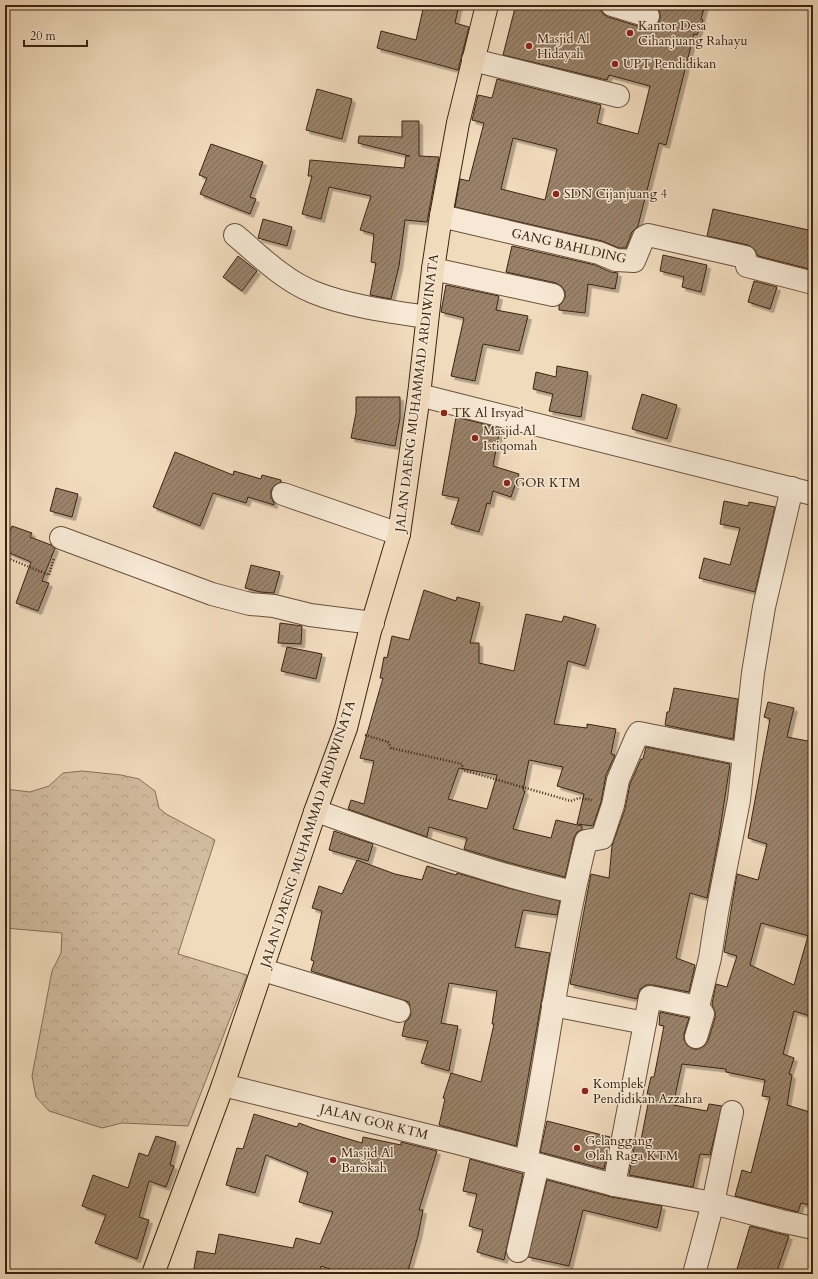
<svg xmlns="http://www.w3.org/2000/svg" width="818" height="1279" font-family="Cardo,serif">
	<defs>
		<pattern id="forest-crowns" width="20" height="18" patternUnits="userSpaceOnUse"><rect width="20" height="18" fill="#d2bca0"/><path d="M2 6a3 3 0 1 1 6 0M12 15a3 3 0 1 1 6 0" fill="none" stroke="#b5a189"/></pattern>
		<pattern id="building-hatch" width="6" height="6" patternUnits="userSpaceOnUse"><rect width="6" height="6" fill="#9a836a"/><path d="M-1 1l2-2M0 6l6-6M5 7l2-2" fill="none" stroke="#7f6b56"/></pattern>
		<filter id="shadow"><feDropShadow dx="3.5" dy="3.5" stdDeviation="0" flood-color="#0004"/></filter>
	</defs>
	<rect width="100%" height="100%" fill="#f1dbbd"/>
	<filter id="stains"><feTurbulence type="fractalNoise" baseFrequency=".005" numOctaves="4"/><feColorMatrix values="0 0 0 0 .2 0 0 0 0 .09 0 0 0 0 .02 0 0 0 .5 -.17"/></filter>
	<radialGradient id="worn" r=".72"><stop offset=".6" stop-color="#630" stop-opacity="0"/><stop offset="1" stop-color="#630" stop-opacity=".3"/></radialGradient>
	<polygon fill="url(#forest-crowns)" stroke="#867058" points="82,771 121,775 139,779 155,791 159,808 166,814 215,840 178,954 247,975 188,1126 122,1123 102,1128 49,1111 36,1097 32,1076 52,971 61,953 62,933 5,928 5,789 30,792 49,786 63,773"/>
	<g fill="url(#building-hatch)" stroke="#3b2311" fill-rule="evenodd" filter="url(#shadow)">
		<polygon points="424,5 459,5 455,23 469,27 458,70 377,48 381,31 416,40"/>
		<path d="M525,5H590L600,8L603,14L608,17L644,28H650L657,25L660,19V13L655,5H705L701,19L703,20L697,35L694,34L666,145L659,143L638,226L632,232L626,248H619L602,241L455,207L460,179L469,181L484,123L472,120L478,95L492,98L497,79L601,105L597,123L638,134L650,86L609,75L607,80L503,55L515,8L524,10ZM513,138L557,149L545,200L501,189Z"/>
		<polygon points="317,89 352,99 342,139 306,130"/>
		<polygon points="402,121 419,121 419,156 439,157 427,222 405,220 399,266 391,299 370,295 376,263 371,262 374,234 360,230 371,196 329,187 321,219 302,214 312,176 308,176 310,160 404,168 406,156 410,156 358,143 359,136 402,137"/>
		<polygon points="211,144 263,162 250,197 256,199 250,214 200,194 207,178 199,175"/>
		<polygon points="713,209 813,231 813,270 758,256 754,249 748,245 707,236"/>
		<polygon points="263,219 292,227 287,246 258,238"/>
		<polygon points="512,246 595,265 611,272 618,273 615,289 588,284 585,313 559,310 559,305 562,303 565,297 565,291 561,286 556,283 506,272"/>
		<polygon points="663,255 707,265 701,292 682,287 684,277 660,271"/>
		<polygon points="238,256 257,271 242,291 223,277"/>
		<polygon points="754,281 777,287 770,309 748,302"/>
		<polygon points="446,285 499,296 496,310 528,316 519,351 483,344 475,381 451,376 464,318 441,312"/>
		<polygon points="557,366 588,372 581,417 549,411 553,394 533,389 536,372 556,377"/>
		<polygon points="642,394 677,405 667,439 632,429"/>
		<polygon points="356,397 400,397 400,418 395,446 351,438 356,413"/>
		<polygon points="456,417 500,428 493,466 519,474 511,497 493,491 490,504 487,503 479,532 451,524 459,498 442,495"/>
		<polygon points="175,452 233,475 234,471 261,479 262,475 281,480 281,482 275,485 271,490 271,497 274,503 274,505 248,497 246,503 213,493 200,526 153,507"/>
		<polygon points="56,488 78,494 72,517 50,511"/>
		<polygon points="724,501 748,506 749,502 775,507 755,592 699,578 704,558 730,565 740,528 720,524"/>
		<polygon points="12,526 32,533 30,537 51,545 55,548 42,581 49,583 38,611 16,603 31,562 5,551 5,543"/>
		<polygon points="251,565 280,572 274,593 260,592 245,588"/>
		<path d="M424,590L456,601L457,597L480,603L470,643H479V663L514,671L526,614L562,622L564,616L596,625L585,666L568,661L554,724L587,728V724L616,729L611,754L615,755L606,775L601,802L593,826L577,824L584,794L557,786L563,767L529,760L523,790L525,791L513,829L551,838L556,820L582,826V830L577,832L574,838L565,877L514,864L464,849L467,838L429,827L427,837L348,809L351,800L364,804L374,761L360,758L383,678H380L384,657L387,658L392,636L409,640ZM459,768L497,775L487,809L448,799Z"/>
		<polygon points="280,623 302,626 301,644 278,643"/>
		<polygon points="287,647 322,654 316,679 281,671"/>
		<polygon points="674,688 738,699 733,739 665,725 667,712 669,712"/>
		<path d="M768,702L794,708L787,737L813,742V1017L794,1011L783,1054L794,1058L789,1074L792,1075L787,1105L813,1113V1206L801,1203L798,1212L735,1196L742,1170L751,1173L770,1097L762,1096L765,1080L726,1072V1069L682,1064L673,1105L707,1111L709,1104L722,1106L710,1155L700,1154L693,1187L629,1175L635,1143L640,1145L650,1094H647L651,1077H654L664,1026L659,1025L660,1012L689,1018L684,1034V1040L687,1045L693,1049H699L704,1046L708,1041L715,1018V1012L712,1004L716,984L727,987L737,956L724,952L737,874L758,880L767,844L748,838L770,719L764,717ZM761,923L809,936H808L794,985L750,965Z"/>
		<polygon points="646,747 730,764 719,836 707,898 690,893 676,958 695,965 689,992 653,985 646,985 640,989 637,999 570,984 591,874 609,878 612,846 625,809 630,784 641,759 643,759"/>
		<polygon points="334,831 373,844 368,861 329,850"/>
		<polygon points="357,860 395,874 422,880 427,866 456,875 457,873 508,888 560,901 557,915 523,910 515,947 550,953 516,1146 439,1125 445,1099 443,1098 451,1073 481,1082 494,1024 492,1024 497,991 449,983 441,1023 458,1026 449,1071 421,1063 428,1041 402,1036 405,1022 408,1020 411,1014 409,1002 311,971 314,961 311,960 322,911 312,908 319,886 342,894"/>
		<polygon points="254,1114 297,1127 299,1123 315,1129 362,1143 363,1137 401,1145 401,1142 437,1151 419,1210 423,1210 418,1236 407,1274 345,1274 321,1266 319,1274 193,1274 197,1251 215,1254 219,1234 293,1248 296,1238 320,1244 333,1212 299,1202 308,1172 266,1155 255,1193 226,1185 237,1148 243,1149"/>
		<polygon points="547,1121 610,1137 604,1169 540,1152"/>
		<polygon points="156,1136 176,1142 170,1165 174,1166 166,1187 149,1181 139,1217 149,1220 137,1259 95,1243 106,1215 82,1206 93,1175 128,1188 139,1153 148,1156"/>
		<polygon points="470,1159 523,1174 504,1260 477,1252 483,1230 469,1226 477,1194 463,1191"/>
		<polygon points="547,1180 611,1197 662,1206 657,1228 583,1210 569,1266 528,1257"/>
		<polygon points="750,1226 789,1236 776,1274 753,1274 737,1269"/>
	</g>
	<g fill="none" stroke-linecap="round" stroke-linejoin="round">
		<defs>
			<g id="minor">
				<polyline points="612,5 648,16"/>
				<polyline points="473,60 618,96"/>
				<polyline points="441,216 599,253 616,260 634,261 644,237 648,235 745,257 747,266 813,283"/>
				<path d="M235,235C259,255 283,280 313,292C347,306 392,312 427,317"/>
				<polyline points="433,269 553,295"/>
				<polyline points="419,395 813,494"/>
				<polyline points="283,494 399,534"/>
				<polyline points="61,538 212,594 250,604 274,606 310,615 373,623"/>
				<path d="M315,812L325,814C407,843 489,874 574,892"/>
				<polyline points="263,970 399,1011"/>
				<polyline points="553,1005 645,1023"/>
				<polyline points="696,1037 703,1014 698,1007 710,958 717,913 739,800 753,673 764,607 792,488"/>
				<polyline points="223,1085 458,1143 614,1185 713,1203 781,1221 813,1228"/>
				<path d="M526,1161C548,1055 559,947 586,841L602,838L613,805L618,780L636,738L639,733L744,754"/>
				<polyline points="614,1185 650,997 698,1007"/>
				<polyline points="518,1251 538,1165"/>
				<polyline points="694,1274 713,1203 732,1112"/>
			</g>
			<polyline id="major" points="153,1274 223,1085 315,812 346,728 370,631 399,534 419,395 433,269 441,216 458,123 487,5"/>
		</defs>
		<use href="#minor" stroke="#68513c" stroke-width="24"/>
		<use href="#major" stroke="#3b2311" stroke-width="24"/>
		<g stroke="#3b2311" stroke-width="2.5" stroke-dasharray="1 2" stroke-linecap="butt">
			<polyline points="5,557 49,575 54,558"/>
			<polyline points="365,735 388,742 391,748 462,764 463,770 571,801 579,798 592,800"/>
		</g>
		<use href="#minor" stroke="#f6e8d4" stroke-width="22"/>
		<use href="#major" stroke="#f1dbbd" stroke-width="22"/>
	</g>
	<g fill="#8f2418" stroke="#f6e8d4" stroke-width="1.5">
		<circle cx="630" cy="33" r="4"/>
		<circle cx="529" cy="46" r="4"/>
		<circle cx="615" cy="64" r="4"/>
		<circle cx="556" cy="194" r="4"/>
		<circle cx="444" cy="413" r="4"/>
		<circle cx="475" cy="438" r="4"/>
		<circle cx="507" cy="483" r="4"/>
		<circle cx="585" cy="1091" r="4"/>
		<circle cx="577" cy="1148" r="4"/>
		<circle cx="333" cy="1160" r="4"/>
	</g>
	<g text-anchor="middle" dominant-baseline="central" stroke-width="3" stroke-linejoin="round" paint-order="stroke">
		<g font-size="13" fill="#3b2311" stroke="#f6e8d4" text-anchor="start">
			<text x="638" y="26">Kantor Desa<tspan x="638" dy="15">Cihanjuang Rahayu</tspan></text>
			<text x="537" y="39">Masjid Al<tspan x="537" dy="15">Hidayah</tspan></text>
			<text x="623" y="64">UPT Pendidikan</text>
			<text x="564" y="194">SDN Cijanjuang 4</text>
			<text x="452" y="413">TK Al Irsyad</text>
			<text x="483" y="431">Masjid Al<tspan x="483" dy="15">Istiqomah</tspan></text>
			<text x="515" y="483">GOR KTM</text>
			<text x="593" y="1084">Komplek<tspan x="593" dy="15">Pendidikan Azzahra</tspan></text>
			<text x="585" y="1141">Gelanggang<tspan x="585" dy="15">Olah Raga KTM</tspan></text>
			<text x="341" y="1153">Masjid Al<tspan x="341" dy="15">Barokah</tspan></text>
		</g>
		<g font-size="13" fill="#3b2311" stroke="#f6e8d4">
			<text transform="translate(569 246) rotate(13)">GANG BAHLDING</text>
			<text transform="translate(417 393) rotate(-83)">JALAN DAENG MUHAMMAD ARDIWINATA</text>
			<text transform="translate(308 834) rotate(-72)">JALAN DAENG MUHAMMAD ARDIWINATA</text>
			<text transform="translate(374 1122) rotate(14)">JALAN GOR KTM</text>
		</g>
	</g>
	<rect width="818" height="1279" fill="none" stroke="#f1dbbd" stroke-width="20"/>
	<rect x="6" y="6" width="806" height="1267" fill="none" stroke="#3b2311" stroke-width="2"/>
	<rect x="10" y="10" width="798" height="1259" fill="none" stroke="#3b2311"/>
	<path d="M24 40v6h63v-6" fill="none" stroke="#3b2311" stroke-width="2"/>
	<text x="30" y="40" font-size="12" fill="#3b2311" stroke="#f6e8d4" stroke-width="3" paint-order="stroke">20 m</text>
	<rect width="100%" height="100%" filter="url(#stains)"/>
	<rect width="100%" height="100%" fill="url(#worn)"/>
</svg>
